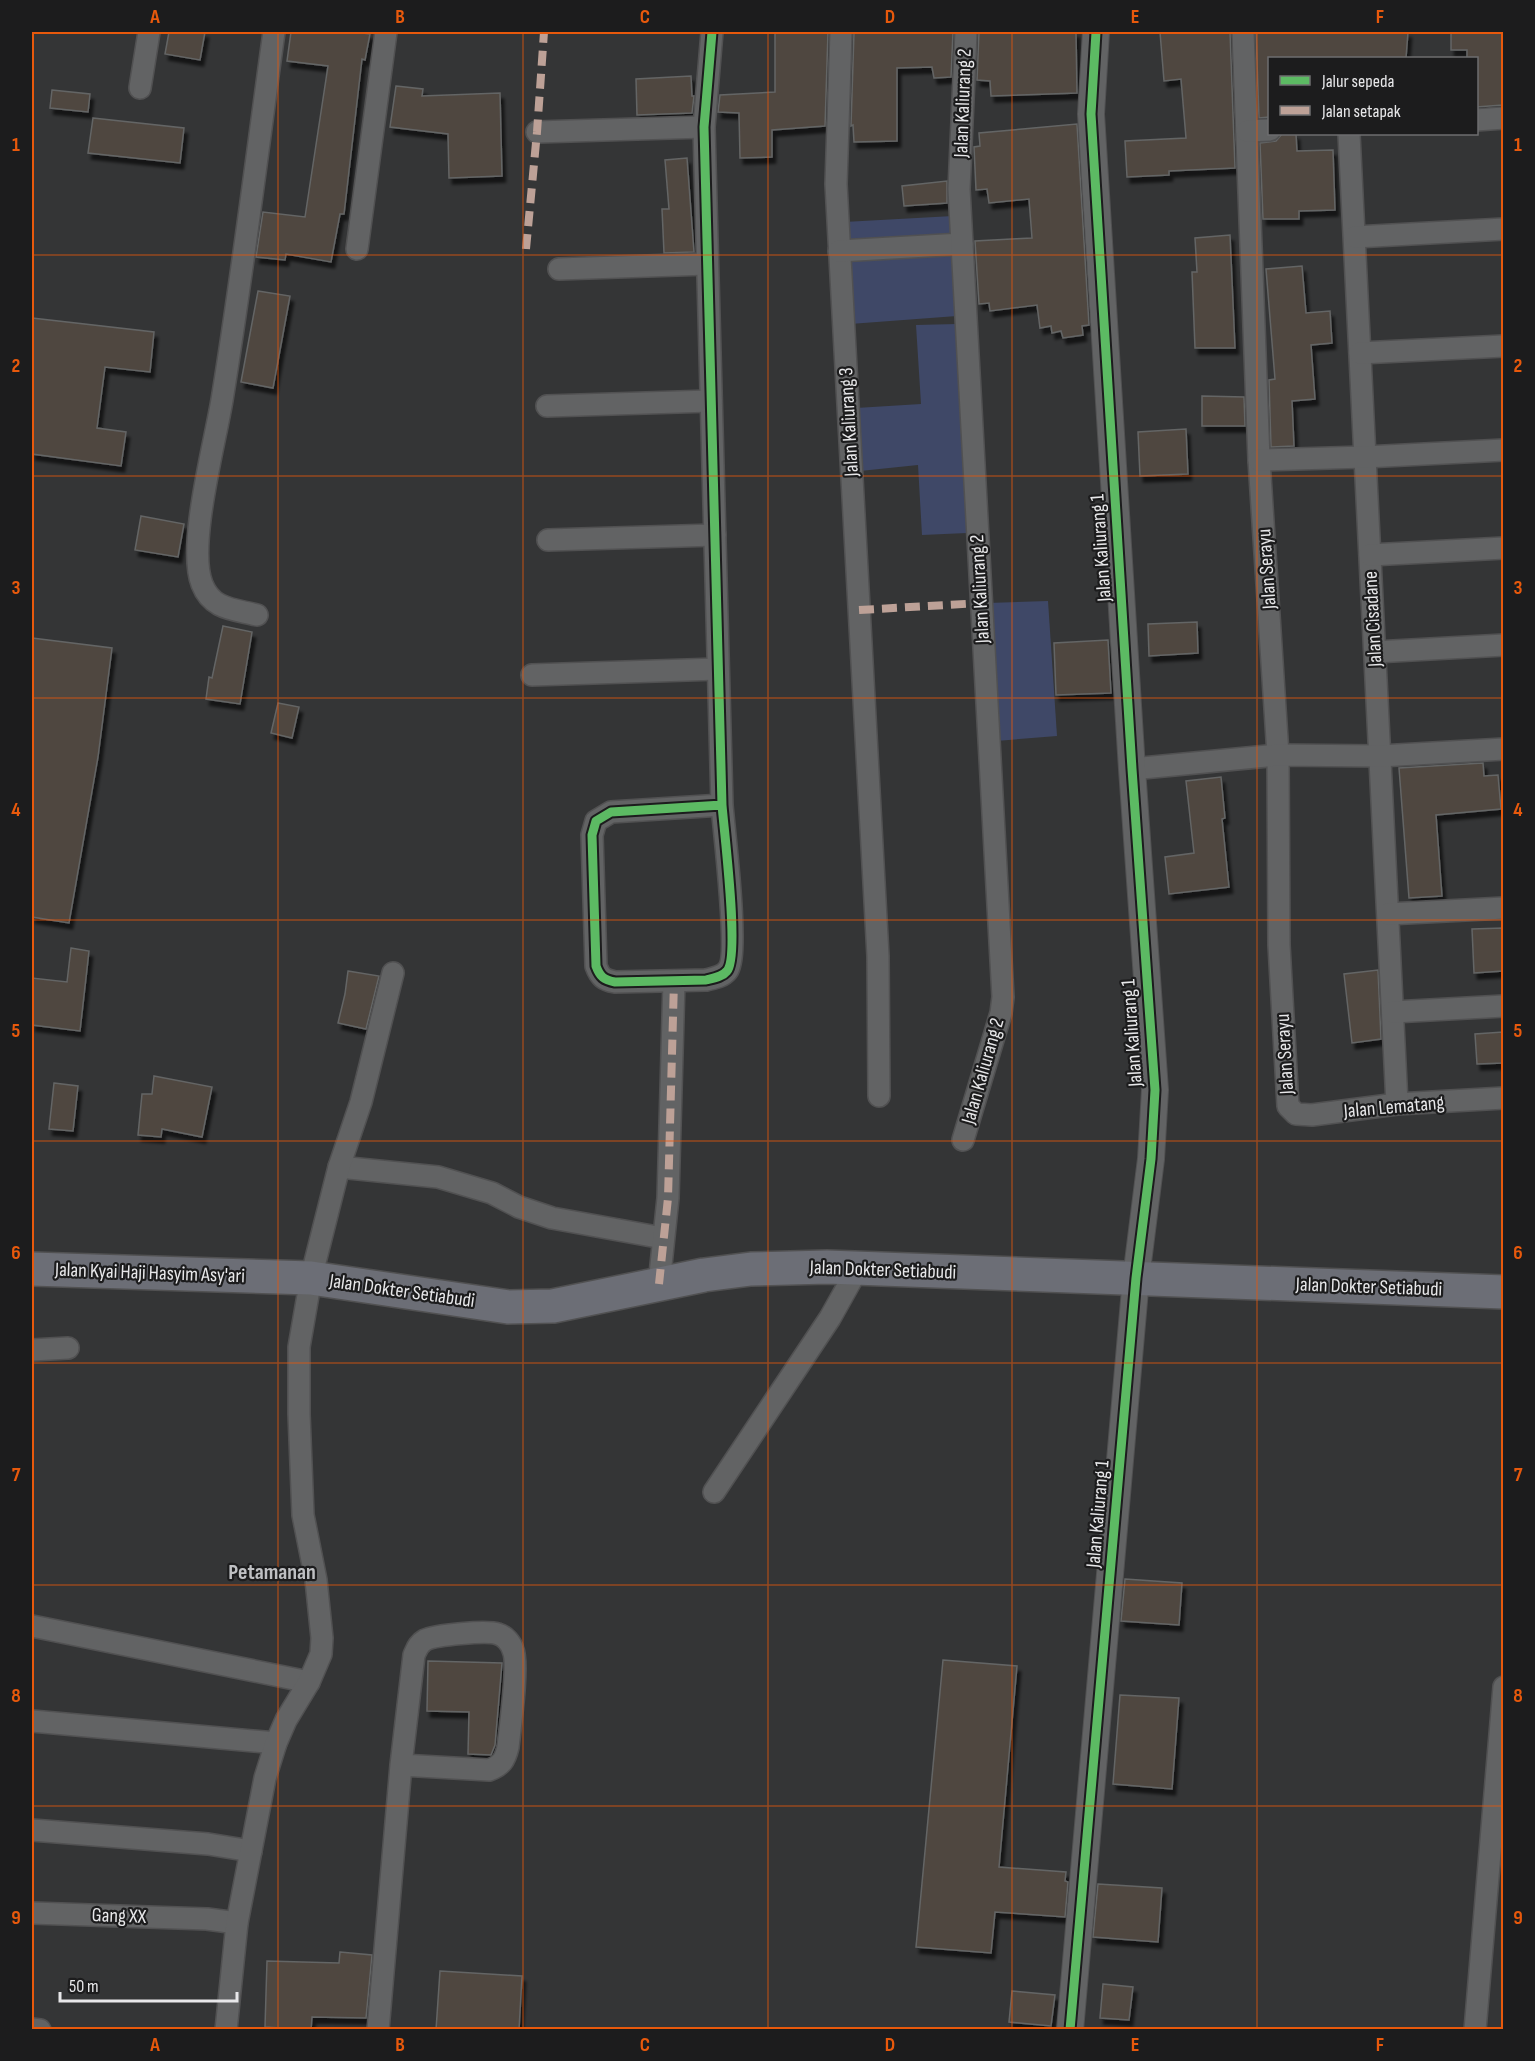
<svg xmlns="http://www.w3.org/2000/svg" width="1535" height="2061" font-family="'Sofia Sans Condensed',sans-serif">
	<defs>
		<filter id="shadow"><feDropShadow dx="3.5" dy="6" stdDeviation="1.5" flood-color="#0009"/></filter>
	</defs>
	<rect width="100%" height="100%" fill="#343536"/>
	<g fill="#3f4867">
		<polygon points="953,216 957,316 850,324 844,222"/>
		<polygon points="957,324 967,533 922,535 918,465 860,471 856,408 921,404 916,325"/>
		<polygon points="1048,601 1057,736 996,741 988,603"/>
	</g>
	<g fill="#4f4740" stroke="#646565" stroke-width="1.5" filter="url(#shadow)">
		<polygon points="169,32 205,32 200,60 165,54"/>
		<polygon points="291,32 356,32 370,34 365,60 362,59 344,214 340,214 331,262 286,254 285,260 256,257 263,212 305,217 328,66 287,61"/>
		<polygon points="775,32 828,32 825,126 772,130 772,157 740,158 739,113 718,112 720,95 775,92"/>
		<polygon points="854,32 953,32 951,77 934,78 932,67 897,68 897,141 854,142 853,125 851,126"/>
		<polygon points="979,32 1076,32 1077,93 991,96 990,81 977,80"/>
		<polygon points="1160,32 1230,32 1235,168 1169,171 1169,175 1127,177 1125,141 1186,138 1181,79 1164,81"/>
		<polygon points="1256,32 1408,32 1406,58 1269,58 1269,117 1259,118"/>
		<polygon points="1451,32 1503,32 1503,105 1476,107 1476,58 1467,58 1467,50 1451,50"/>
		<polygon points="691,76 692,96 694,96 692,113 637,115 636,79"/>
		<polygon points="396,86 423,89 422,96 500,93 502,176 449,178 448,134 390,127"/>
		<polygon points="52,90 90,94 88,112 50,108"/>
		<polygon points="93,118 184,128 180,163 88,153"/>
		<polygon points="1077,124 1089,325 1082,326 1083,335 1063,338 1061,331 1052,333 1051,326 1040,328 1037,305 990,311 989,303 979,304 975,241 1032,238 1029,199 989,203 987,189 976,190 974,147 980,146 979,133"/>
		<polygon points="1282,134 1296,134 1297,151 1333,150 1335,210 1299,211 1299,219 1263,219 1260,143 1276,141"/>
		<polygon points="687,158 694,252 664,253 662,209 669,209 665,160"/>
		<polygon points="947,181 947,203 904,206 902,186"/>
		<polygon points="1230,235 1235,348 1195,348 1192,272 1197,272 1195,238"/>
		<polygon points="1302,266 1306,313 1330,311 1332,343 1311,345 1315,399 1292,401 1294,446 1271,447 1269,380 1275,379 1266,269"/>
		<polygon points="258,291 290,296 273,388 241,382"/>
		<polygon points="32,318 154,332 150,372 105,367 97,428 126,432 121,466 32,454"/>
		<polygon points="1202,396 1244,397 1245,426 1202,426"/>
		<polygon points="1186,429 1188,474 1140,476 1138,432"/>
		<polygon points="141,516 184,524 178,557 135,550"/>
		<polygon points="1197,622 1198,653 1149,656 1148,624"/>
		<polygon points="223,626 252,632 240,704 206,699 209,677 212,678"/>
		<polygon points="32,638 112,648 98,757 69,923 32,917"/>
		<polygon points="1108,640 1111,693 1056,695 1054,643"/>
		<polygon points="278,703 299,707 292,738 271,733"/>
		<polygon points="1483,763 1484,776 1498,775 1501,809 1436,815 1442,896 1409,898 1399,768"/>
		<polygon points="1221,777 1225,818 1222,819 1229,887 1169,894 1165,857 1194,853 1186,781"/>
		<polygon points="1503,928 1503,971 1474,973 1472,929"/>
		<polygon points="71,948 89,951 80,1031 32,1025 32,978 67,982"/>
		<polygon points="1378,970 1381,1039 1352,1043 1344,974"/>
		<polygon points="348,971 379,976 366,1029 338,1023 345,994"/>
		<polygon points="1503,1032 1503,1063 1477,1064 1475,1034"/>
		<polygon points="154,1076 212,1087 202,1137 162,1129 161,1137 138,1135 142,1094 152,1094"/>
		<polygon points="54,1083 78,1086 73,1131 49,1129"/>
		<polygon points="1125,1579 1182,1583 1179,1625 1121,1621"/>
		<polygon points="943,1660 1017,1666 999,1867 1066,1872 1065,1881 1068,1882 1065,1917 995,1912 991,1953 916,1947"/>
		<polygon points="428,1661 502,1663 495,1745 491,1755 468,1754 469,1712 427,1711"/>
		<polygon points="1120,1695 1179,1698 1172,1789 1113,1784"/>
		<polygon points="1098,1884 1162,1888 1158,1942 1093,1937"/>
		<polygon points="340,1952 372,1955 366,2018 312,2017 311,2030 265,2027 267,1961 339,1963"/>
		<polygon points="440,1971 522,1976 519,2030 436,2030"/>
		<polygon points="1103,1984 1133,1987 1129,2020 1100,2018"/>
		<polygon points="1012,1991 1055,1995 1051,2026 1009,2022"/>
	</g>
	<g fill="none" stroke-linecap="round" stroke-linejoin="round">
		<defs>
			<g id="minor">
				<path d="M712,32L704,127L722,805C724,831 740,957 727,971C722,977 714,978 706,980L615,982C604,980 600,977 596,966L592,835L596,821L611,812L722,805"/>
				<polyline points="841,32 836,184 878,956 879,1096"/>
				<polyline points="1243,32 1259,460 1278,755 1279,945 1288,1106 1296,1114 1312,1115 1397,1104 1504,1098"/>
				<polyline points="140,88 149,32"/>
				<polyline points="1476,120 1504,118"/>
				<polyline points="1247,131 1270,130"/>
				<polyline points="537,132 704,127"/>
				<polyline points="1349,134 1397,1104"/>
				<polyline points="1355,237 1504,229"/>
				<polyline points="357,249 386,32"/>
				<polyline points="839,251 962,244"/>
				<polyline points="559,269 707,264"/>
				<polyline points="1360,353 1504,346"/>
				<polyline points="547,406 711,401"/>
				<polyline points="1259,460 1365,457 1504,450"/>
				<polyline points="548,540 715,535"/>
				<polyline points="1370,555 1504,548"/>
				<path d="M257,615C234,609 212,610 202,584C187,546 215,443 222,400C242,278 257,154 274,32"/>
				<polyline points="1375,652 1504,645"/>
				<polyline points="532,675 718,669"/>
				<polyline points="1132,769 1278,755 1380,756 1504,749"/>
				<polyline points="1388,914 1504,908"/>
				<polyline points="1393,1012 1504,1006"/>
				<polyline points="963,1140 1001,1013 1003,997 959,189 966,32"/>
				<polyline points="339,1167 438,1177 492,1193 519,1207 552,1218 663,1238"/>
				<polyline points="659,1284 668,1198 674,981"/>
				<polyline points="32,1350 68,1348"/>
				<polyline points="714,1492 830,1318 858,1268"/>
				<polyline points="32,1626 309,1682"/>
				<polyline points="32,1721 276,1743"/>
				<polyline points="32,1830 208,1844 251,1851"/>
				<polyline points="32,1913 207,1919 237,1923"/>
				<polyline points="32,2029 40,2030"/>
				<polyline points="226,2030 237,1923 265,1778 276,1743 286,1720 309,1682 321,1654 322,1638 316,1580 303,1515 299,1414 299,1347 311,1278 339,1167 361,1102 393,973"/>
				<path d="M378,2030L401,1765L414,1655C417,1649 418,1644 425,1640C435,1635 487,1630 498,1634C505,1636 511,1643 513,1650C519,1663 510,1729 508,1747C505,1760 501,1766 489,1770L401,1765"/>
				<polyline points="1475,2030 1504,1687"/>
			</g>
			<polyline id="tertiary" points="1070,2030 1136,1278 1151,1159 1155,1090 1132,769 1091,114 1096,32"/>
			<polyline id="trunk" points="32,1269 311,1278 508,1307 553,1306 704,1275 751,1269 827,1267 1504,1292"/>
		</defs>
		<use href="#minor" stroke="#515152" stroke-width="24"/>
		<use href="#tertiary" stroke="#515152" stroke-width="28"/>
		<use href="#trunk" stroke="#515152" stroke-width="36"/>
		<use href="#minor" stroke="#626364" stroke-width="21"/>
		<use href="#tertiary" stroke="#626364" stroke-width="26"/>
		<use href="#trunk" stroke="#6c6e76" stroke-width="33"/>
		<g stroke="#bda197" stroke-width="8" stroke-dasharray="15 8" stroke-linecap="butt">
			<polyline points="526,249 537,132 544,32"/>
			<polyline points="859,610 981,603"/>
			<polyline points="659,1284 668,1198 674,981"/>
		</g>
		<defs>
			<g id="cycleway">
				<path d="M712,32L704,127L722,805C724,831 740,957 727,971C722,977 714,978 706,980L615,982C604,980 600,977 596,966L592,835L596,821L611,812L722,805"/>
				<polyline points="1070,2030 1136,1278 1151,1159 1155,1090 1132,769 1091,114 1096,32"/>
			</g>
		</defs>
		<use href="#cycleway" stroke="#1c1c1d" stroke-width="13"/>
		<use href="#cycleway" stroke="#5cba63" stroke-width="9"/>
	</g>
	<path fill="none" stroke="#e8590c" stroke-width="1.5" stroke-opacity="0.55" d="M278,32V2030M523,32V2030M768,32V2030M1012,32V2030M1257,32V2030M32,255H1504M32,476H1504M32,698H1504M32,920H1504M32,1141H1504M32,1363H1504M32,1585H1504M32,1806H1504"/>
	<g text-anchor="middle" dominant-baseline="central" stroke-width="4.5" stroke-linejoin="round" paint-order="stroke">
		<g font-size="20" fill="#e7e7e9" stroke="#1c1c1d">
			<text transform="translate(963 103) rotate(-88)">Jalan Kaliurang 2</text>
			<text transform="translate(849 422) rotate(-93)">Jalan Kaliurang 3</text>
			<text transform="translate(1101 548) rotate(-94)">Jalan Kaliurang 1</text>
			<text transform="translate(1267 569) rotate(-94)">Jalan Serayu</text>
			<text transform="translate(980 589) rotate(-93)">Jalan Kaliurang 2</text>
			<text transform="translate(1373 619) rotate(-93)">Jalan Cisadane</text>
			<text transform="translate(1132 1033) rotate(-94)">Jalan Kaliurang 1</text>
			<text transform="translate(1285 1054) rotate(-93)">Jalan Serayu</text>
			<text transform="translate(983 1071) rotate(-74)">Jalan Kaliurang 2</text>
			<text transform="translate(1394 1107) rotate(-5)">Jalan Lematang</text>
			<text transform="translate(883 1270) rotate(2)">Jalan Dokter Setiabudi</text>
			<text transform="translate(150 1273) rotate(2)">Jalan Kyai Haji Hasyim Asy'ari</text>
			<text transform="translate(1369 1287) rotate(2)">Jalan Dokter Setiabudi</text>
			<text transform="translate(402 1291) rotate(8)">Jalan Dokter Setiabudi</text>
			<text transform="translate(1098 1514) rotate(-85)">Jalan Kaliurang 1</text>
			<text transform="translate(119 1916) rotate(2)">Gang XX</text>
		</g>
		<g font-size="22" font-weight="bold" fill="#bfc0c3" stroke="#1c1c1d">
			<text x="272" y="1572">Petamanan</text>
		</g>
	</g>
	<rect width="1535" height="2061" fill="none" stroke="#1c1c1d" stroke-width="66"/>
	<rect x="1268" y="57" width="210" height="78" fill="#1c1c1d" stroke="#6d6d6f" stroke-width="1.5"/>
	<rect x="1280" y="76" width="30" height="9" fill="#5cba63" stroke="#6d6d6f" stroke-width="1.5"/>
	<text x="1322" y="87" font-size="18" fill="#e7e7e9">Jalur sepeda</text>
	<rect x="1280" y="106" width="30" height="9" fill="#bda197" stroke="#6d6d6f" stroke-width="1.5"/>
	<text x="1322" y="117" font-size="18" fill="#e7e7e9">Jalan setapak</text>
	<path d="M60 1992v9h177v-9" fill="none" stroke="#e7e7e9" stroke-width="3"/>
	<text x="69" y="1992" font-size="18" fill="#e7e7e9" stroke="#1c1c1d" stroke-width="4.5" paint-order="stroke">50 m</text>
	<rect x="33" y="33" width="1469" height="1995" fill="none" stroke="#e8590c" stroke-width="2"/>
	<g font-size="20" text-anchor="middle" font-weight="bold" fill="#e8590c">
		<text x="155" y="23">A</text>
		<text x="400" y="23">B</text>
		<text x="645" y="23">C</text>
		<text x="890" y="23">D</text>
		<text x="1135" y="23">E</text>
		<text x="1380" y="23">F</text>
		<text x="16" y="151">1</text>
		<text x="1518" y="151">1</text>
		<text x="16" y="372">2</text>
		<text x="1518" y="372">2</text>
		<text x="16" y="594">3</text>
		<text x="1518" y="594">3</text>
		<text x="16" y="816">4</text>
		<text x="1518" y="816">4</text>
		<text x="16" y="1037">5</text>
		<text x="1518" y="1037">5</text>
		<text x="16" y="1259">6</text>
		<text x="1518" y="1259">6</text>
		<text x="16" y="1481">7</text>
		<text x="1518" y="1481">7</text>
		<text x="16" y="1702">8</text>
		<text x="1518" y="1702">8</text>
		<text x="16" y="1924">9</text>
		<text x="1518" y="1924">9</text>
		<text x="155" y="2051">A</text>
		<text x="400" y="2051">B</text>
		<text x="645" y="2051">C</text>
		<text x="890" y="2051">D</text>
		<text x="1135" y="2051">E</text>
		<text x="1380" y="2051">F</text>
	</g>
</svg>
